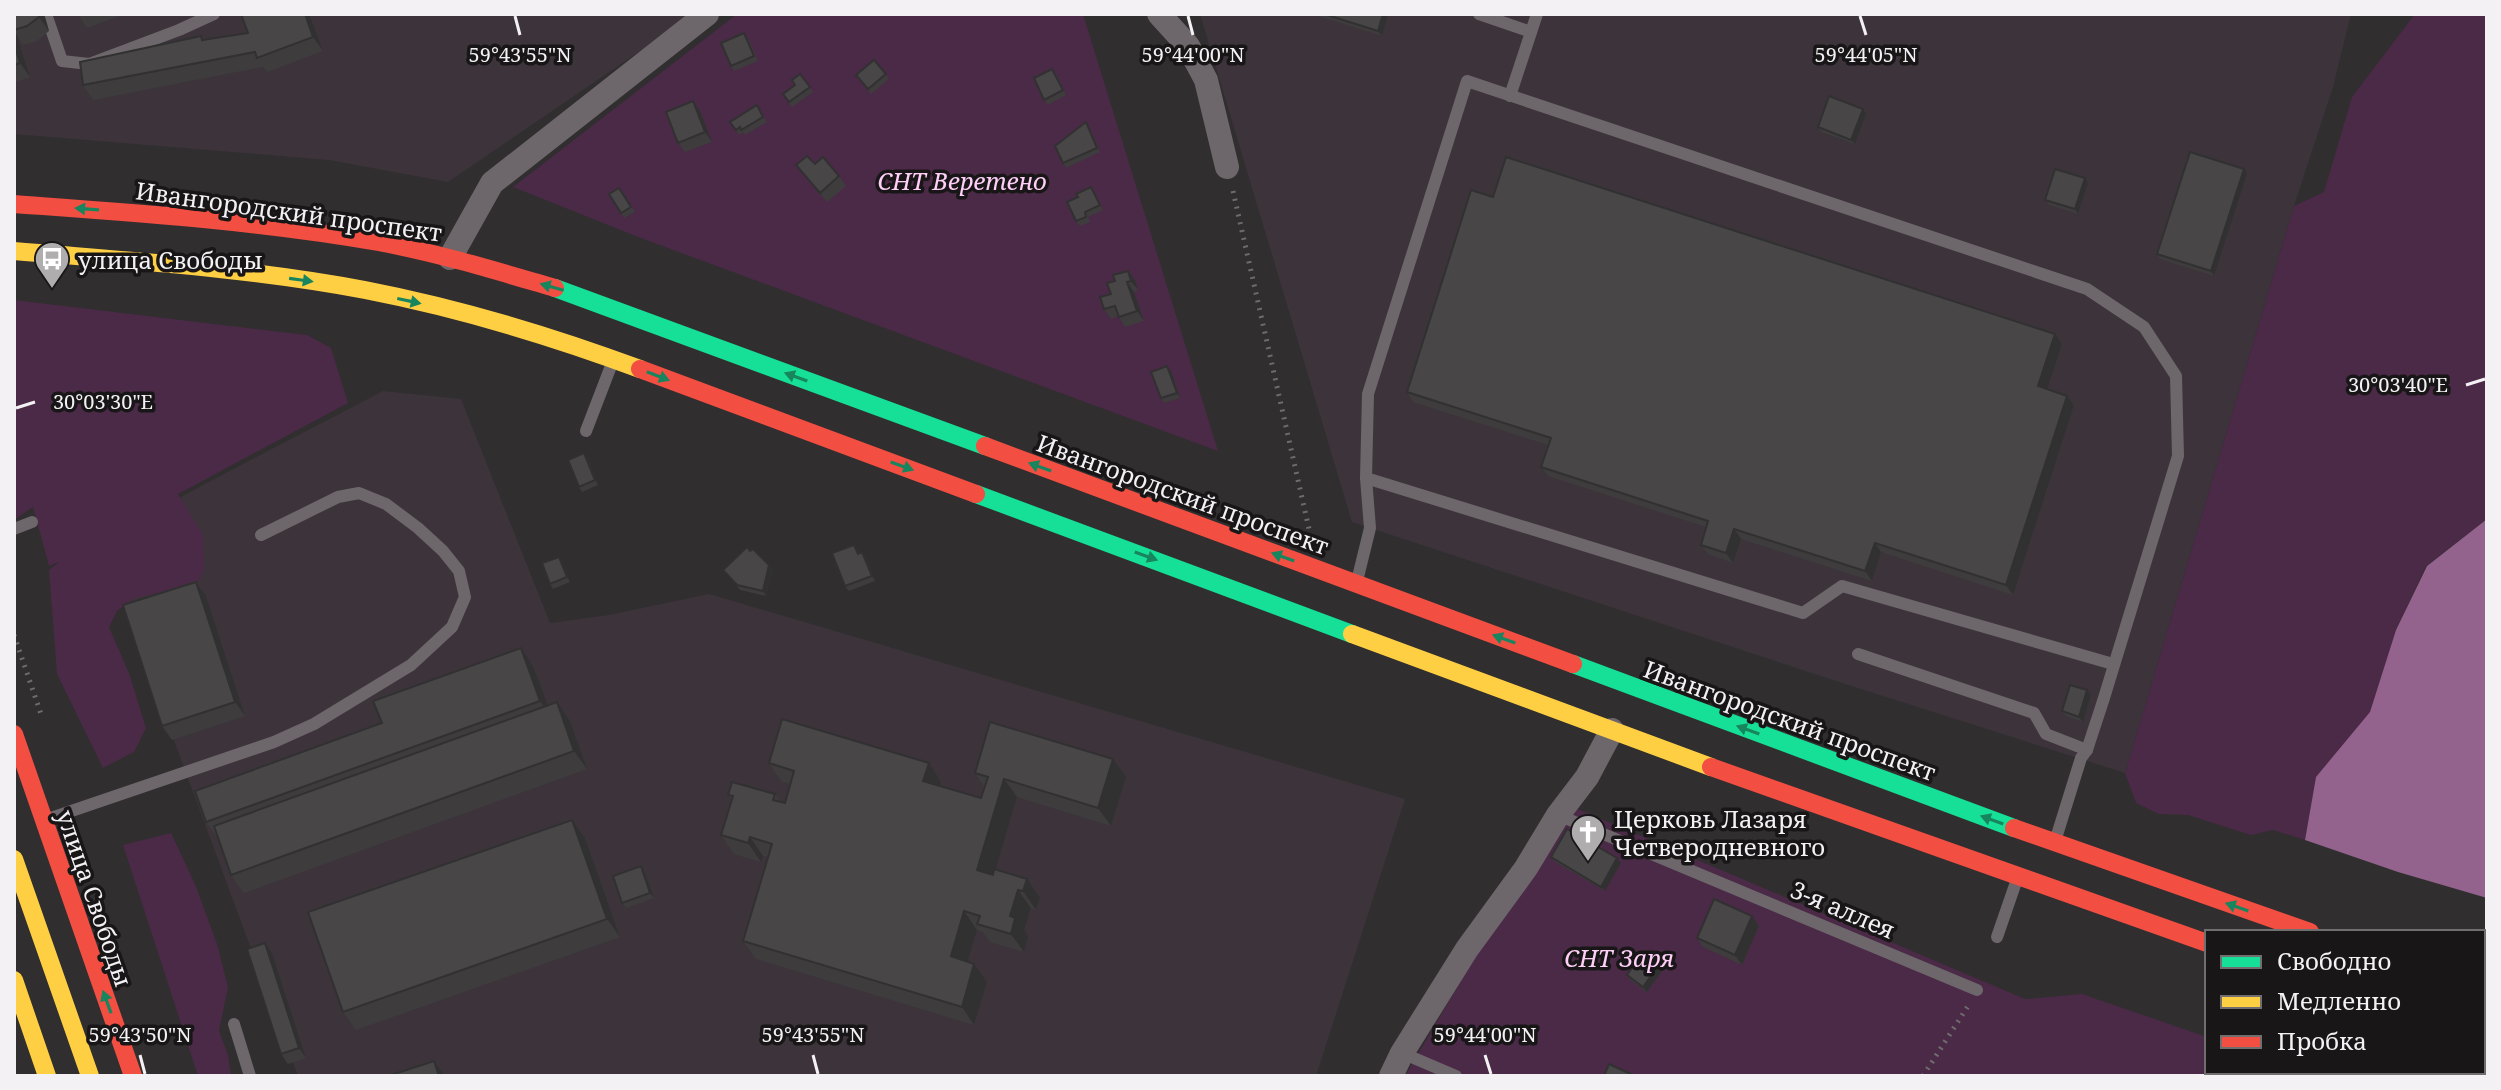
<svg xmlns="http://www.w3.org/2000/svg" width="2501" height="1090" font-family="'Noto Serif',serif">
	<rect width="100%" height="100%" fill="#302e2f"/>
	<g fill="#3c343a">
		<polygon points="14,14 690,14 646,47 448,182 329,160 14,134"/>
		<polygon points="1200,14 2351,14 2333,87 2294,206 2125,773 1839,682 1352,522"/>
		<polygon points="383,391 461,399 550,623 609,615 709,594 1405,799 1316,1076 298,1076 128,616 104,540 201,486"/>
	</g>
	<g fill="#4a2a46">
		<polygon points="737,14 1083,14 1218,451 638,237 513,187"/>
		<polygon points="2415,14 2487,14 2487,519 2426,566 2396,630 2371,712 2316,778 2305,840 2273,830 2251,835 2188,815 2159,814 2136,803 2125,773 2294,206 2324,192 2352,97"/>
		<polygon points="14,300 307,335 331,348 348,403 178,494 203,535 204,569 198,581 189,587 134,598 117,611 109,627 130,676 146,728 134,752 103,768 57,674 49,570 59,562 49,566 33,507 14,520"/>
		<polygon points="1573,807 2025,999 2082,994 2207,1037 2207,1072 2263,1072 2255,1076 1405,1076 1492,928"/>
		<polygon points="171,833 195,884 217,944 228,987 219,1031 228,1055 231,1076 198,1076 123,845"/>
	</g>
	<polygon fill="#93628d" points="2487,519 2487,898 2398,872 2305,840 2316,777 2370,712 2396,630 2427,566"/>
	<g fill="none" stroke-linecap="round" stroke-linejoin="round">
		<g stroke="#6e6a6d" stroke-width="5" stroke-dasharray="2 6" stroke-linecap="butt">
			<polyline points="1233,191 1309,529"/>
			<polyline points="14,635 42,717"/>
			<polyline points="1923,1076 1968,1006"/>
		</g>
		<g stroke="#6d666b" stroke-width="12">
			<polyline points="46,14 62,61 89,64 179,30 214,14"/>
			<polyline points="1479,14 1531,32"/>
			<polyline points="1510,96 1537,14"/>
			<polyline points="586,431 611,366"/>
			<polyline points="1366,478 1803,613 1842,586 2113,664"/>
			<polyline points="14,529 32,522"/>
			<polyline points="1358,577 1370,528 1366,478 1368,394 1467,81 2087,289 2144,327 2176,376 2178,456 2104,698 2087,750 2081,758 2057,835"/>
			<polyline points="1858,654 2034,713 2046,734 2087,750"/>
			<polyline points="1558,815 1977,990"/>
			<polyline points="45,820 274,742 314,724 411,665 452,627 465,597 459,571 443,551 418,528 386,504 359,493 338,497 261,535"/>
			<polyline points="1997,937 2015,885"/>
			<polyline points="234,1024 250,1076"/>
			<polyline points="1402,1053 1456,1076"/>
		</g>
		<g stroke="#6d666b" stroke-width="24">
			<polyline points="1159,14 1188,46 1206,80 1227,167"/>
			<polyline points="450,258 492,183 707,14"/>
			<polyline points="1391,1076 1402,1053 1467,949 1526,868 1558,815 1587,777 1612,730"/>
		</g>
		<g stroke="#16e098" stroke-width="18">
			<polyline points="555,288 985,446"/>
			<polyline points="976,494 1352,634"/>
			<polyline points="1573,664 2014,828"/>
			<polyline points="2483,984 2487,985"/>
			<polyline points="2483,1034 2487,1035"/>
		</g>
		<g stroke="#ffcf43" stroke-width="18">
			<path d="M14,251C131,261 249,268 365,290C458,308 551,336 640,369"/>
			<polyline points="1352,634 1711,767"/>
			<polyline points="14,859 90,1076"/>
			<polyline points="14,980 47,1076"/>
		</g>
		<g stroke="#f24e42" stroke-width="18">
			<path d="M14,204C135,213 258,221 378,242C438,253 497,271 555,288"/>
			<polyline points="640,369 976,494"/>
			<polyline points="985,446 1573,664"/>
			<polyline points="14,734 133,1076"/>
			<polyline points="1711,767 2207,943"/>
			<polyline points="2014,828 2310,932"/>
		</g>
	</g>
	<g fill="#3e3c3d">
		<polygon points="14,14 44,14 49,31 37,41 23,45 16,34 30,77 14,83"/>
		<polygon points="78,14 125,14 87,28"/>
		<polygon points="241,14 309,14 323,51 267,72 263,67 93,100 83,85 201,36 204,40 248,33"/>
		<polygon points="1312,14 1388,14 1382,36"/>
		<polygon points="748,38 758,61 734,71 731,66"/>
		<polygon points="874,60 889,79 871,94 856,75"/>
		<polygon points="1056,73 1066,95 1048,105 1044,100"/>
		<polygon points="800,74 813,92 792,107 783,94 795,85"/>
		<polygon points="693,101 700,111 712,142 685,152 678,143"/>
		<polygon points="757,105 767,122 745,135 743,132 739,135 730,122"/>
		<polygon points="1863,109 1866,114 1855,144 1821,132 1818,127"/>
		<polygon points="1086,122 1100,152 1066,168 1063,163"/>
		<polygon points="815,164 839,176 846,186 827,202 796,165"/>
		<polygon points="2247,174 2214,276 2160,259 2157,254"/>
		<polygon points="2085,178 2088,183 2078,214 2049,205 2045,200"/>
		<polygon points="1091,187 1103,210 1088,217 1090,222 1080,226 1076,221 1078,197"/>
		<polygon points="619,188 635,212 624,218 609,194"/>
		<polygon points="1493,197 2062,344 2047,389 2067,396 2074,405 2013,595 1881,552 1872,581 1741,539 1733,563 1708,554 1701,545 1706,527 1548,476 1541,467 1548,445 1413,402 1407,392"/>
		<polygon points="1128,271 1135,280 1138,290 1134,292 1144,321 1125,327 1118,316 1111,319 1104,309 1115,281"/>
		<polygon points="1171,371 1180,398 1164,403 1161,398"/>
		<polygon points="588,458 598,485 582,492 579,487"/>
		<polygon points="857,550 859,553 862,552 866,557 875,581 849,591 845,586"/>
		<polygon points="750,551 773,570 766,596 740,590 723,570"/>
		<polygon points="559,557 562,561 570,582 553,589 550,584"/>
		<polygon points="206,596 245,716 172,740 162,726"/>
		<polygon points="521,648 533,666 548,706 557,702 570,721 587,769 244,893 231,875 219,840 206,822 382,723"/>
		<polygon points="2091,695 2083,722 2066,716 2062,711"/>
		<polygon points="769,763 941,782 940,786 981,798 985,788 975,773 1126,777 1111,826 1017,797 995,870 1040,898 1036,910 1031,908 1024,930 1028,936 1024,952 990,942 983,932 977,930 968,961 987,982 974,1025 756,959 743,941 768,857 763,856 761,862 734,854 721,835 732,800 728,795 775,794 781,802 785,803 790,784 781,781"/>
		<polygon points="572,820 585,838 620,937 356,1030 343,1012"/>
		<polygon points="1551,857 1621,863 1605,891 1555,862"/>
		<polygon points="641,866 644,871 654,898 626,908 622,903"/>
		<polygon points="1759,926 1742,965 1703,947 1697,938"/>
		<polygon points="272,953 306,1058 288,1064 281,1054"/>
		<polygon points="1664,968 1647,992 1630,980 1627,975"/>
	</g>
	<g fill="#323132">
		<polygon points="38,14 44,14 49,31 39,17"/>
		<polygon points="305,14 309,14 323,51 313,37"/>
		<polygon points="1383,14 1388,14 1382,36 1378,31"/>
		<polygon points="14,32 16,34 30,77 20,63 14,44"/>
		<polygon points="693,101 700,111 712,142 705,132"/>
		<polygon points="1863,109 1866,114 1855,144 1851,140"/>
		<polygon points="2244,169 2247,174 2214,276 2211,271"/>
		<polygon points="2085,178 2088,183 2078,214 2075,209"/>
		<polygon points="1128,271 1135,280 1138,290 1131,281"/>
		<polygon points="1127,282 1134,292 1144,321 1137,311"/>
		<polygon points="2055,334 2062,344 2045,396 2038,386"/>
		<polygon points="1167,366 1171,371 1180,398 1177,393"/>
		<polygon points="2067,396 2074,405 2013,595 2006,585"/>
		<polygon points="584,453 588,458 598,485 595,480"/>
		<polygon points="1734,529 1741,539 1733,563 1726,553"/>
		<polygon points="1875,543 1881,552 1872,581 1865,571"/>
		<polygon points="862,552 866,557 875,581 872,576"/>
		<polygon points="559,557 562,561 570,582 567,577"/>
		<polygon points="769,565 773,570 766,596 763,591"/>
		<polygon points="196,582 206,596 245,716 235,702"/>
		<polygon points="521,648 533,666 553,719 540,701"/>
		<polygon points="2087,690 2091,695 2083,722 2079,717"/>
		<polygon points="557,702 570,721 587,769 574,751"/>
		<polygon points="1113,759 1126,777 1111,826 1098,808"/>
		<polygon points="929,763 941,782 936,799 923,781"/>
		<polygon points="1004,779 1017,797 990,888 977,870"/>
		<polygon points="572,820 585,838 620,937 607,919"/>
		<polygon points="750,837 763,856 761,862 748,843"/>
		<polygon points="1617,858 1621,863 1605,891 1601,887"/>
		<polygon points="641,866 644,871 654,898 650,893"/>
		<polygon points="1027,879 1040,898 1036,910 1023,891"/>
		<polygon points="1018,890 1031,908 1024,930 1028,936 1024,952 1011,934 1010,916"/>
		<polygon points="964,911 977,930 964,974 951,956"/>
		<polygon points="1752,916 1759,926 1742,965 1735,955"/>
		<polygon points="265,943 272,953 306,1058 299,1048"/>
		<polygon points="1660,963 1664,968 1647,992 1643,987"/>
		<polygon points="974,964 987,982 974,1025 962,1007"/>
		<polygon points="434,1061 445,1076 439,1076"/>
	</g>
	<g fill="#484647" stroke="#323132" stroke-width="2">
		<polygon points="14,14 38,14 39,17 27,26 14,30"/>
		<polygon points="241,14 305,14 313,37 257,58 255,52 83,85 80,62 201,36 202,40 248,33"/>
		<polygon points="1324,14 1383,14 1378,31"/>
		<polygon points="744,33 754,56 731,66 721,43"/>
		<polygon points="14,44 20,63 14,65"/>
		<polygon points="874,60 886,74 868,89 856,75"/>
		<polygon points="1052,69 1063,90 1044,100 1034,78"/>
		<polygon points="800,74 810,87 789,102 783,94 795,85 792,80"/>
		<polygon points="1829,96 1863,109 1851,140 1818,127"/>
		<polygon points="693,101 705,132 678,143 666,112"/>
		<polygon points="757,105 763,117 741,130 740,127 736,130 730,122"/>
		<polygon points="1086,122 1097,148 1063,163 1055,146"/>
		<polygon points="2190,152 2244,169 2211,271 2157,254"/>
		<polygon points="807,156 815,164 823,157 839,176 820,193 796,165"/>
		<polygon points="1506,157 2055,334 2038,386 2067,396 2006,585 1875,543 1865,571 1734,529 1726,553 1701,545 1708,521 1541,467 1551,438 1407,392 1471,190 1493,197"/>
		<polygon points="2055,169 2085,178 2075,209 2045,200"/>
		<polygon points="1091,187 1100,205 1085,212 1086,217 1076,221 1067,202 1078,197 1076,194"/>
		<polygon points="619,188 631,207 621,213 609,194"/>
		<polygon points="1128,271 1131,281 1127,282 1137,311 1119,317 1115,306 1104,309 1100,297 1111,294 1107,283 1115,281 1113,275"/>
		<polygon points="1167,366 1177,393 1161,398 1151,372"/>
		<polygon points="584,453 595,480 579,487 568,460"/>
		<polygon points="854,545 858,554 862,552 872,576 845,586 832,553"/>
		<polygon points="747,547 750,551 753,549 769,565 763,591 737,585 723,570"/>
		<polygon points="559,557 567,577 550,584 542,563"/>
		<polygon points="196,582 235,702 162,726 123,605"/>
		<polygon points="521,648 540,701 206,822 195,791 382,723 373,701"/>
		<polygon points="2070,685 2087,690 2079,717 2062,711"/>
		<polygon points="557,702 574,751 231,875 214,826"/>
		<polygon points="782,719 929,763 923,781 981,798 988,777 975,773 990,722 1113,759 1098,808 1004,779 977,870 993,875 994,869 1027,879 1023,891 1018,890 1010,916 1015,918 1011,934 977,924 980,916 964,911 951,956 974,964 962,1007 743,941 772,844 750,837 748,843 721,835 733,796 728,795 732,782 775,794 773,800 785,803 794,771 769,763"/>
		<polygon points="572,820 607,919 343,1012 308,912"/>
		<polygon points="1567,829 1617,858 1601,887 1551,857"/>
		<polygon points="641,866 650,893 622,903 613,876"/>
		<polygon points="1714,899 1752,916 1735,955 1697,938"/>
		<polygon points="265,943 299,1048 281,1054 247,949"/>
		<polygon points="1644,951 1660,963 1643,987 1627,975"/>
		<polygon points="434,1061 439,1076 388,1076"/>
		<polygon points="1609,1064 1635,1076 1604,1076"/>
	</g>
	<defs><path id="oneway-solid" d="M-6-.8H1V-3.2L6.5 0L1 3.2V.8H-6Z" transform="scale(2)"/></defs>
	<g fill="#17855e">
		<use href="#oneway-solid" transform="translate(87 209) rotate(-176)"/>
		<use href="#oneway-solid" transform="translate(301 280) rotate(8)"/>
		<use href="#oneway-solid" transform="translate(552 287) rotate(-164)"/>
		<use href="#oneway-solid" transform="translate(409 301) rotate(12)"/>
		<use href="#oneway-solid" transform="translate(658 376) rotate(21)"/>
		<use href="#oneway-solid" transform="translate(796 377) rotate(-160)"/>
		<use href="#oneway-solid" transform="translate(902 466) rotate(20)"/>
		<use href="#oneway-solid" transform="translate(1040 467) rotate(-160)"/>
		<use href="#oneway-solid" transform="translate(1146 556) rotate(20)"/>
		<use href="#oneway-solid" transform="translate(1283 557) rotate(-160)"/>
		<use href="#oneway-solid" transform="translate(1504 639) rotate(-160)"/>
		<use href="#oneway-solid" transform="translate(1748 730) rotate(-160)"/>
		<use href="#oneway-solid" transform="translate(1992 820) rotate(-160)"/>
		<use href="#oneway-solid" transform="translate(2237 907) rotate(-161)"/>
		<use href="#oneway-solid" transform="translate(107 1002) rotate(-110)"/>
	</g>
	<path fill="none" stroke="#f3f1f3" stroke-width="3" d="M515,16L520,35M1188,16L1193,35M1860,16L1866,35M2466,385L2485,379M16,408L35,402M140,1055L145,1074M813,1055L818,1074M1485,1055L1491,1074"/>
	<defs>
		<symbol id="bus-pin" viewBox="-11 -11 22 30"><path d="M0 17L-7.5 6A9.5 9.5 0 1 1 7.5 6Z" fill="#afadae" stroke="#181617"/><path d="M-5-6H5V4H4V6H2V4H-2V6H-4V4H-5ZM-3.5-4V0h7V-4ZM-3.5 1.2v1.5H-2V1.2ZM2 1.2v1.5H3.5V1.2Z" fill="#fff"/></symbol>
		<symbol id="church-pin" viewBox="-11 -11 22 30"><path d="M0 17L-7.5 6A9.5 9.5 0 1 1 7.5 6Z" fill="#afadae" stroke="#181617"/><path d="M-1.2-6h2.4v3.5h3.3v2.4h-3.3V6h-2.4V-.1h-3.3v-2.4h3.3Z" fill="#fff"/></symbol>
	</defs>
	<g fill-rule="evenodd">
		<use href="#bus-pin" x="32" y="239" width="40" height="54"/>
		<use href="#church-pin" x="1568" y="812" width="40" height="54"/>
	</g>
	<g text-anchor="middle" dominant-baseline="central" stroke-width="7" stroke-linejoin="round" paint-order="stroke">
		<g font-size="24" font-style="italic" fill="#ffcff8" stroke="#181617">
			<text x="962" y="180">СНТ Веретено</text>
			<text x="1619" y="957">СНТ Заря</text>
		</g>
		<g font-size="24" fill="#f3f1f3" stroke="#181617">
			<text transform="translate(289 211) rotate(8)">Ивангородский проспект</text>
			<text transform="translate(1183 494) rotate(20)">Ивангородский проспект</text>
			<text transform="translate(1790 720) rotate(20)">Ивангородский проспект</text>
			<text transform="translate(95 898) rotate(71)">улица Свободы</text>
			<text transform="translate(1843 909) rotate(23)">3-я аллея</text>
		</g>
		<g font-size="24" fill="#f3f1f3" stroke="#181617" text-anchor="start">
			<text x="78" y="259">улица Свободы</text>
			<text x="1614" y="818">Церковь Лазаря<tspan x="1614" dy="28">Четверодневного</tspan></text>
		</g>
	</g>
	<g font-size="20" text-anchor="middle" fill="#f3f1f3" stroke="#181617" stroke-width="7" stroke-linejoin="round" paint-order="stroke">
		<text x="520" y="62">59°43'55"N</text>
		<text x="1193" y="62">59°44'00"N</text>
		<text x="1866" y="62">59°44'05"N</text>
		<text x="2398" y="392">30°03'40"E</text>
		<text x="103" y="409">30°03'30"E</text>
		<text x="140" y="1042">59°43'50"N</text>
		<text x="813" y="1042">59°43'55"N</text>
		<text x="1485" y="1042">59°44'00"N</text>
	</g>
	<rect width="2501" height="1090" fill="none" stroke="#f3f1f3" stroke-width="32"/>
	<rect x="2205" y="930" width="280" height="144" fill="#181617" stroke="#706e6f" stroke-width="2"/>
	<rect x="2221" y="956" width="40" height="12" fill="#16e098" stroke="#706e6f" stroke-width="2"/>
	<text x="2277" y="970" font-size="24" fill="#f3f1f3">Свободно</text>
	<rect x="2221" y="996" width="40" height="12" fill="#ffcf43" stroke="#706e6f" stroke-width="2"/>
	<text x="2277" y="1010" font-size="24" fill="#f3f1f3">Медленно</text>
	<rect x="2221" y="1036" width="40" height="12" fill="#f24e42" stroke="#706e6f" stroke-width="2"/>
	<text x="2277" y="1050" font-size="24" fill="#f3f1f3">Пробка</text>
</svg>
